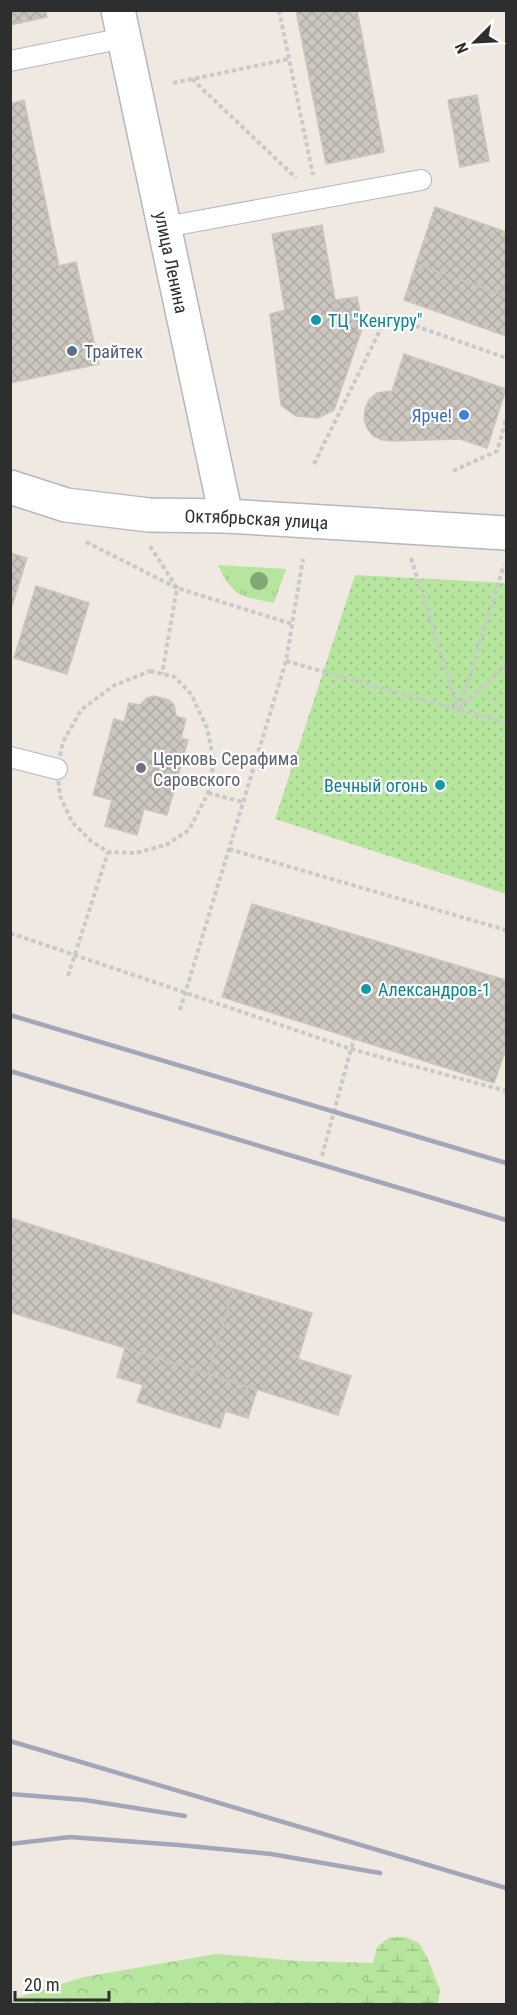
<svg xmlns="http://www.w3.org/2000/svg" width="517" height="2015" font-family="'Roboto Condensed',sans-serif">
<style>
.grass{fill:url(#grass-tufts)}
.forest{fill:url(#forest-crowns)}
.wetland{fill:url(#wetland-marsh)}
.park{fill:url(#park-dots)}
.building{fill:url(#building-cross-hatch);stroke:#cbc5ba;stroke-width:1.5}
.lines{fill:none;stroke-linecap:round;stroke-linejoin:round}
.lane-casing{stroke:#b4b7c1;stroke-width:22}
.secondary-casing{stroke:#b4b7c1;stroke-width:36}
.path{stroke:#c9c9c9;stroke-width:4;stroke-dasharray:4.5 3;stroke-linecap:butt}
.lane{stroke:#fff;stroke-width:20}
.secondary{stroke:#fff;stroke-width:33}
.rail{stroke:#a3a6b8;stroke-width:4.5}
.tree{fill:#84a574}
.culture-dot{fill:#0f9aa8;stroke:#fff;stroke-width:2}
.service-dot{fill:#5c6f8a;stroke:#fff;stroke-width:2}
.shop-dot{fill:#3f7fe0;stroke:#fff;stroke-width:2}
.worship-dot{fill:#6b7280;stroke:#fff;stroke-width:2}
.labels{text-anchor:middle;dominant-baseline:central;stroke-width:4.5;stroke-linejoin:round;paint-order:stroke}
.street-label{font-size:18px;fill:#2e2e2e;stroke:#fff}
.culture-label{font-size:18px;fill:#0d838f;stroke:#fff;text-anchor:start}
.service-label{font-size:18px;fill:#4e5e75;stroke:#fff;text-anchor:start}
.shop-label{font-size:18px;fill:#366cbe;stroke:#fff;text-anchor:end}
.worship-label{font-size:18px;fill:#5b616d;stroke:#fff;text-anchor:start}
</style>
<defs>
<pattern id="grass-tufts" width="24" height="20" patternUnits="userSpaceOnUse" patternTransform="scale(1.5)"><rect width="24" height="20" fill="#b6e59e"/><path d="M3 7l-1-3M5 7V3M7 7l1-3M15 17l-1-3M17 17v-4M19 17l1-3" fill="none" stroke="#9dc588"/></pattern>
<pattern id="forest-crowns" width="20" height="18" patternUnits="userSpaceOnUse" patternTransform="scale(1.5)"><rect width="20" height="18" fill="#b6e59e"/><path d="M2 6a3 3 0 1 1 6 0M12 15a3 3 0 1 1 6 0" fill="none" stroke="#9dc588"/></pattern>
<pattern id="wetland-marsh" width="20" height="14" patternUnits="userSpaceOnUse" patternTransform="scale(1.5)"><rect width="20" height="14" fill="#b6e59e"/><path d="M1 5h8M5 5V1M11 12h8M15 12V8" fill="none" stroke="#9dc588"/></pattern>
<pattern id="park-dots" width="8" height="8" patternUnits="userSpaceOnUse" patternTransform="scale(1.5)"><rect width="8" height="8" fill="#b6e59e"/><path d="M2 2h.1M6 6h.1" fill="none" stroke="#9dc588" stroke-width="1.8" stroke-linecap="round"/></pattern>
<pattern id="building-cross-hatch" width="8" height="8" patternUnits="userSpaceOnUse" patternTransform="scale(1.5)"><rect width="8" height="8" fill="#cbc7bf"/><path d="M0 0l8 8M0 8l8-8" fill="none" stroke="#afaba4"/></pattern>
</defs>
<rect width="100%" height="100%" fill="#efe9e1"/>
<path class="grass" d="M218,565L286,569L274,603C240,596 233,597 218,565Z"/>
<path class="forest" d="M216,1954L299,1961L374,1963L366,1981L347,2004H11L10,2000L84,1977Z"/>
<path class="wetland" d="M390,1937H406L419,1943L428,1959L440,1990L438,2004H347C362,1986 373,1971 377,1947Z"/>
<path class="park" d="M355,575L506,583V894L275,819Z"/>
<g class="building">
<path d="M10,10H45L47,17L10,25Z"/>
<path d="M296,10H357L384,152L326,164Z"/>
<path d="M477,95L489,161L460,167L448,100Z"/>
<path d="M24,100L59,266L76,262L99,364L10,383V104Z"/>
<path d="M435,207L506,232V296L416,264Z"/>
<path d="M322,225L335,300L357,297L363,326L334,410L318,418L296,416L281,405L270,314L285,310L272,234Z"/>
<path d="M416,264L506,296V336L404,300Z"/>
<path d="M404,354L506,389L487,448L460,439L392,441L382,440L373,436L367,428L364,419L365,409L369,400L377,393L392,391Z"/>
<path d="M10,553L27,558L10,612Z"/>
<path d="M36,586L89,603L67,674L14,658Z"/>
<path d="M154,696L169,700L174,705L176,716L186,719L181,738L188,740L167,815L144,809L137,835L105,826L112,800L93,795L114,719L124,722L129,703L140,705L147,698Z"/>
<path d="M252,904L506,980V1049L494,1083L222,997Z"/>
<path d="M10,1218L234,1289L208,1374L10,1312Z"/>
<path d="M234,1289L312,1313L298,1359L351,1376L338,1415L208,1374Z"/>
<path d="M125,1348L257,1390L248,1418L225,1411L220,1428L137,1402L143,1385L117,1377Z"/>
</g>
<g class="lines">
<defs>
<g id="lane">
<path d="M10,61L124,38"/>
<path d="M165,227L421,180"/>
<path d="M10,757L57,769"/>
</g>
<g id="secondary">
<path id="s1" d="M118,10L226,516"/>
<path id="s2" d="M10,487L66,505L149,515L226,516L506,533"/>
</g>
</defs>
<use href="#lane" class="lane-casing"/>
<use href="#secondary" class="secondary-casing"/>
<g class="path">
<path d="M279,10L313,175"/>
<path d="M192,79L296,178"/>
<path d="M173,83L289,59"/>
<path d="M314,464L387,316L506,358"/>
<path d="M453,471L497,451L506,420"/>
<path d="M86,542L177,588L162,674"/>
<path d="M150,546L177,588L292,624"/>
<path d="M411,558L458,709"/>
<path d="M286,661L506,723"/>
<path d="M150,671L175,677L191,694L207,728L214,762L208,793L189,830L166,845L136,853L108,852L91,841L72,822L60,796L57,769L63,742L81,710L113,686Z"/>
<path d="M459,709L504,565"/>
<path d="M459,709L506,665"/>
<path d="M208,793L243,802"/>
<path d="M229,849L506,930"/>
<path d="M10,933L351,1049L506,1091"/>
<path d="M68,976L108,852"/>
<path d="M180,1010L286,661L303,559"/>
<path d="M322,1156L354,1038"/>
</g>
<use href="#lane" class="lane"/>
<use href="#secondary" class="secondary"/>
<g class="rail">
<path d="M10,1015L506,1163"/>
<path d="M10,1071L506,1220"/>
<path d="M10,1741L506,1888"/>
<path d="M10,1794L85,1800L185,1816"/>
<path d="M10,1844L70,1837L179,1845L271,1854L380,1873"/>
</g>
</g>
<circle class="tree" cx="259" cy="581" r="9"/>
<g class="culture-dot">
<circle cx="316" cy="320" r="6"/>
<circle cx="440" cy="785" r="6"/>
<circle cx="366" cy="989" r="6"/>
</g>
<circle class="service-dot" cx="72" cy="351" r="6"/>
<circle class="shop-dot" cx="464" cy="415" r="6"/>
<circle class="worship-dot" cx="141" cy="768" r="6"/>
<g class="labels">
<g class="street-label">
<text stroke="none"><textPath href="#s1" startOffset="258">улица Ленина</textPath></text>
<text stroke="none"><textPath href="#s2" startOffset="250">Октябрьская улица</textPath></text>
</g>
<g class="culture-label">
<text x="328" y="320">ТЦ "Кенгуру"</text>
<text x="428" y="785" text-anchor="end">Вечный огонь</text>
<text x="378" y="989">Александров-1</text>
</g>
<g class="service-label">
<text x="84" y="351">Трайтек</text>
</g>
<g class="shop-label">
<text x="452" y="415">Ярче!</text>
</g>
<g class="worship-label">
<text x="153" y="758">Церковь Серафима<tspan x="153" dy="21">Саровского</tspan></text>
</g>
</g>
<rect width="517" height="2015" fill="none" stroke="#2e2e2e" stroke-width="24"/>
<g transform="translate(475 42) rotate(246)" stroke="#ffffff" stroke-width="4.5" paint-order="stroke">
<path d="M0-4.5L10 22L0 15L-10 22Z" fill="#2e2e2e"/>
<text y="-9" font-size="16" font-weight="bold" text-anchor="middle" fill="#2e2e2e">N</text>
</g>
<path d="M15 1991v9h94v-9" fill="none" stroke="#2e2e2e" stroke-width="3"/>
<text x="24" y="1991" font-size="18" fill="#2e2e2e" stroke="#ffffff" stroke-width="4.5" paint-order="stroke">20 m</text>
</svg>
